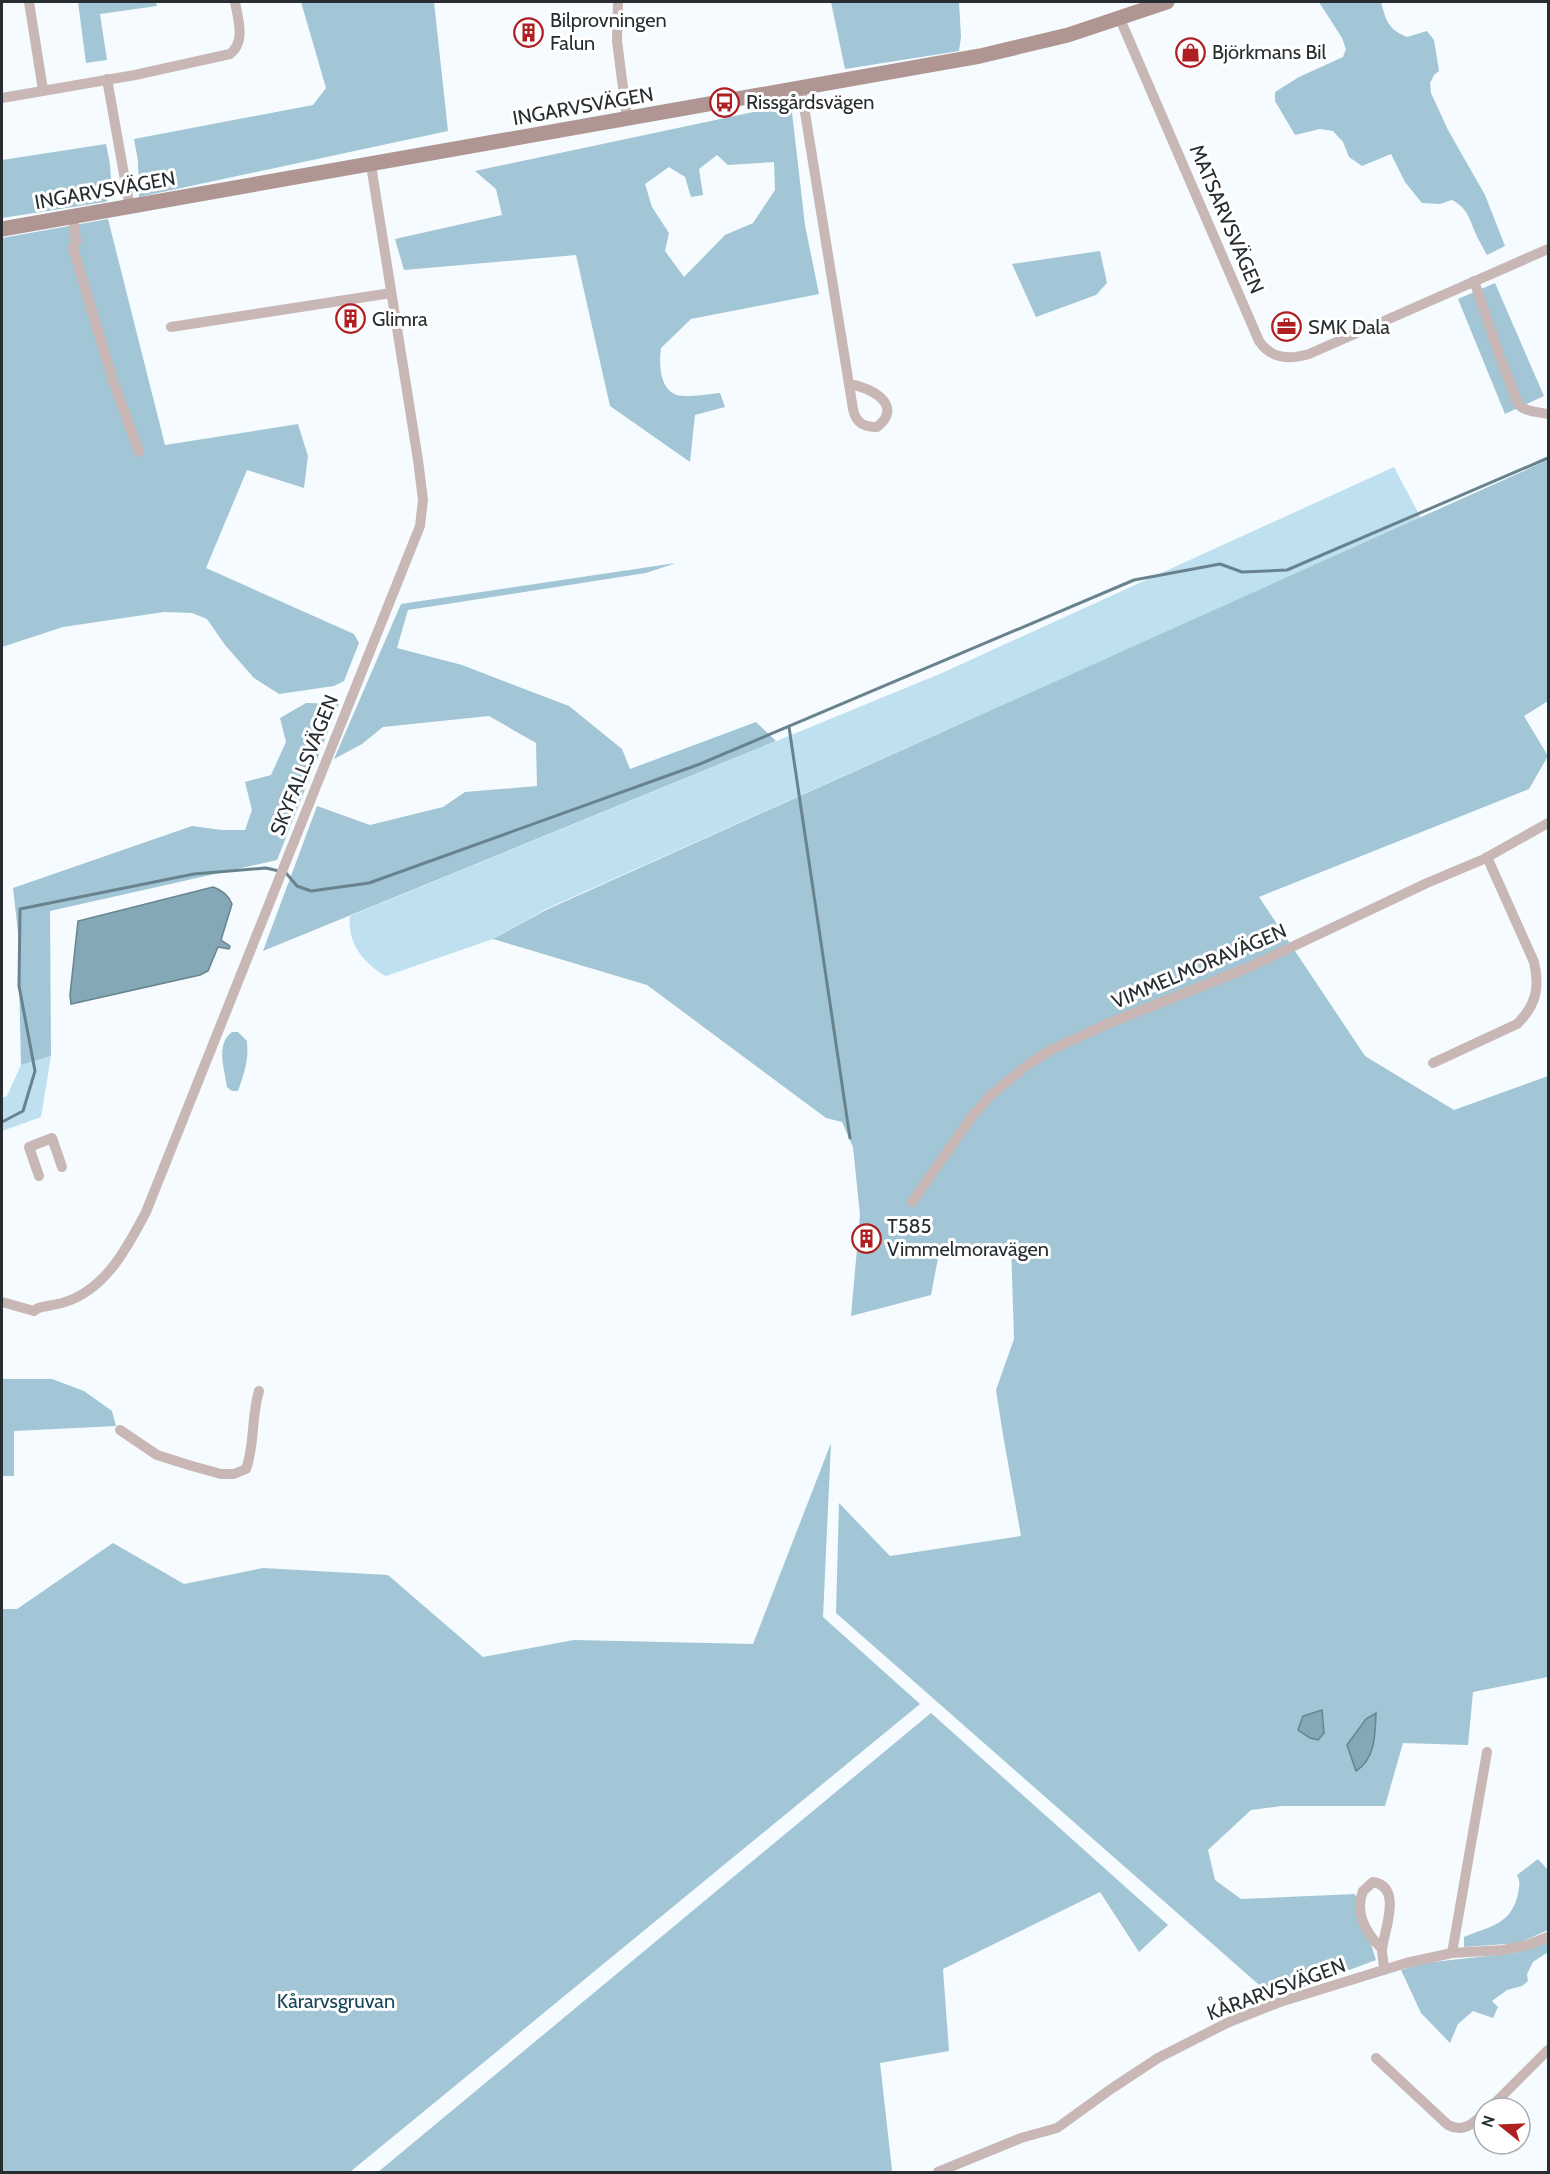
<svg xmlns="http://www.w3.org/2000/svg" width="1550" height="2174" font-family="Cabin,sans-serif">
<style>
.green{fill:#bfe0ee}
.forest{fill:#a2c6d5;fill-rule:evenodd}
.water{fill:#85a8b7;stroke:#69838e;stroke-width:1.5}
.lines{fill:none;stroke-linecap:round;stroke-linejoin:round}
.stream{stroke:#69838e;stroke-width:3}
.street{stroke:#c8b7b5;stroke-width:10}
.secondary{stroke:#af9693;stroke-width:15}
.labels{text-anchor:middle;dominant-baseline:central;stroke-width:6;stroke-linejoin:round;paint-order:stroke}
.poi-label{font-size:20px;fill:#272d30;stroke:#fff;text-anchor:start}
.street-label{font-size:20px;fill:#272d30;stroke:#fff}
.park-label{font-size:20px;fill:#174759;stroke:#fff}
</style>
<rect width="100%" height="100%" fill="#f5fbfe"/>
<g class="green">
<path d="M1394,467L1421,518L546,909L493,939L386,976C364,964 347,943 350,916L942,673Z"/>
<path d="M51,1056L41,1117L2,1131V1098L7,1096L21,1065Z"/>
</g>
<g class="forest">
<path d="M78,2H156L157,6L100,14L107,60L86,63Z"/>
<path d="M301,2H434L448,131L139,197L138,161L134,139L313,105L326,88Z"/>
<path d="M831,2H959L961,37L959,51L845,69Z"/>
<path d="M1319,2H1381C1386,21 1388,29 1407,37L1427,31L1434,40L1439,71L1434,75L1430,83L1431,93L1448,130L1485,195L1505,246L1487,255C1483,247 1478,240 1475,232C1469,217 1467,208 1452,200L1440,204L1422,203L1405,182L1391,154L1362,166L1349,157L1343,142L1333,131L1320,129L1295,135L1275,101V92L1299,77L1343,57L1346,49L1342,38Z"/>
<path d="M791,104L805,225L819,294L691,319L661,348C659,363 659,389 677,395C686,398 710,394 720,393L725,407L695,415L690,462L610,406L576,255L404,270L395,239L502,215L496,189L475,171ZM717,155L728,165L774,162L775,190L753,223L725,235L684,277L665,251L669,233L652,207L645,184L669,167L685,177L691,197L703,195L699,169Z"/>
<path d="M106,144L110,164L112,198L105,202L2,218V160Z"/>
<path d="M108,219L165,445L298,424L308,456L304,488L247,470L206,568L354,634L359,643L344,681L334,686L279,694L254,678L225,645L207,619L192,613L164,612L63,627L2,647V238Z"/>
<path d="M1100,251L1107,283L1096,295L1036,317L1012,264Z"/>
<path d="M1495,283L1544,396L1505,414L1458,299Z"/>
<path d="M1548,460V701L1524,716L1548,756L1529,789L1259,897L1365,1056L1454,1110L1548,1076V1677L1473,1692L1468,1745L1403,1743L1385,1806H1282L1251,1810L1208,1850L1215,1880L1241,1899L1355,1894L1376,1960L1274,1998L836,1613L839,1503L890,1556L1021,1536L1003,1435L996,1390L1014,1339L1011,1245L940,1248L931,1295L851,1316L860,1215L853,1147L842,1122L826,1118L647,985L493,939L546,910Z"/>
<path d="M676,563L646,573L408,610L397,648L462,665L569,706L622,749L630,769L756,722L776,741L263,951L317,806L370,825L443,807L465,792L537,786L536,743L489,716L383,727L362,744L334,759L401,604Z"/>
<path d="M306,703L339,704L277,860L50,911L51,1056L21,1065L18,932L13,888L192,826L222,830H245L252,810L245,782L271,775L286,742L280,718Z"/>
<path d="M232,1032H238L247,1041C249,1060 244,1074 238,1091H232L227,1087C225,1069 215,1045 232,1032Z"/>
<path d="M2,1379H52L84,1391L112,1411L116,1426L14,1431V1476H2Z"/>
<path d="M831,1443L823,1617L920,1704L350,2172H2V1609H17L113,1543L184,1584L263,1568L388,1575L483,1657L574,1640L753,1644Z"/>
<path d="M931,1713L1168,1925L1139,1952L1100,1892L943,1969L949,2051L880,2063L892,2170L890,2172H378Z"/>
<path d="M1538,1859L1548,1870V1930L1519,1943L1464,1947V1937C1490,1926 1511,1925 1518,1894C1519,1886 1521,1883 1517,1875Z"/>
<path d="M1548,1942V1952L1533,1962L1527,1974L1528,1981L1522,1986L1507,1990L1492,2001L1498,2007L1493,2018L1473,2011L1458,2024L1450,2043L1421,2013L1401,1970L1424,1963L1514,1953Z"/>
</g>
<g class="water">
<path d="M213,887C223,891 228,895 232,904L221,940L230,946L229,949L218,947L208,971L200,975L71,1004L70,995L78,921Z"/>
<path d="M1322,1710L1324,1733L1318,1740L1310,1738L1298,1730L1303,1716Z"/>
<path d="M1376,1713C1375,1734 1376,1758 1356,1771L1347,1745L1366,1719Z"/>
</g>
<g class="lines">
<g class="stream">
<path d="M789,727L850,1138"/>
<path d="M286,873L297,886L311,891L369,883L700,764L1134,580L1220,564L1242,572L1287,570L1548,458"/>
<path d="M2,1122L23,1111L35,1071L19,986L20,909L194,874L266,868L279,871"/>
</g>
<g class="street">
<path d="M29,2L43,90"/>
<path d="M618,2L617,41L627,119"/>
<path d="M1120,19L1259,341C1271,359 1289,360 1309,354L1548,249"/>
<path d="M107,79L130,208"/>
<path d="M801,88L853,409C856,423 863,427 877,427C905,405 870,387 849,384"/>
<path d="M2,98L135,75L230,54C246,42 238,19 235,2"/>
<path d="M73,217L76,241L73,248L113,381L139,452"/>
<path d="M1474,281L1500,357L1518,404C1525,412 1538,412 1548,414"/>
<path d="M171,327L391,293"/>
<path d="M1433,1063L1517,1024C1536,1006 1540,987 1534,962L1487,857"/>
<path d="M39,1176L29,1147L52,1138L62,1167"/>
<path d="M912,1202L973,1115L991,1095L1026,1066L1051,1050L1107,1024L1245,969L1427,883L1484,859L1548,823"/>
<path d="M2,1302L34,1311L38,1308C46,1306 54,1305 62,1303C105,1291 127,1248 146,1212L420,526L423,500L418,460L371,165"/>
<path d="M120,1430L157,1455L192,1466L221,1474H234L246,1469C255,1445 251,1417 259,1391"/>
<path d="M1382,1949C1367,1934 1354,1913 1363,1891L1373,1882C1404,1887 1383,1933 1382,1950C1382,1956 1384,1963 1384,1970"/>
<path d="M1452,1953L1487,1752"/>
<path d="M1376,2058L1448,2125C1463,2133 1473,2124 1484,2113"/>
<path d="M1490,2108L1548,2050"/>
<path d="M938,2172L1021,2138L1057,2128L1111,2089L1158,2058L1229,2022L1280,2002L1406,1963L1452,1953L1503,1950L1527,1945L1548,1937"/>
</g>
<path class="secondary" d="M2,229L980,56L1068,35L1167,2"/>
</g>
<defs>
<symbol id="building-ring" viewBox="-11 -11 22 22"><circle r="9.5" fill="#fff" stroke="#af1e20" stroke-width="1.5"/><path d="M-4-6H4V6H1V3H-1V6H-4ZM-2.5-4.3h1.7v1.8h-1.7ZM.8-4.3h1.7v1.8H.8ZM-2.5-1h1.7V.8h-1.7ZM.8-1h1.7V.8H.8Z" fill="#af1e20"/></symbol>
<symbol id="shop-ring" viewBox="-11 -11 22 22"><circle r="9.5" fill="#fff" stroke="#af1e20" stroke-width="1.5"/><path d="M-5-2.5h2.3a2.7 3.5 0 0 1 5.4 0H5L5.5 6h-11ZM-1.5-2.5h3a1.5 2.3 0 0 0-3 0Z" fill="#af1e20"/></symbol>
<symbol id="bus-ring" viewBox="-11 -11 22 22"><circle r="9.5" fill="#fff" stroke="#af1e20" stroke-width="1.5"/><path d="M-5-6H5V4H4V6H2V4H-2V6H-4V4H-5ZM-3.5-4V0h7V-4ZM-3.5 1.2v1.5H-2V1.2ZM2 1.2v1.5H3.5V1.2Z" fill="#af1e20"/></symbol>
<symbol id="office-ring" viewBox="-11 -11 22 22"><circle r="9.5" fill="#fff" stroke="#af1e20" stroke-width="1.5"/><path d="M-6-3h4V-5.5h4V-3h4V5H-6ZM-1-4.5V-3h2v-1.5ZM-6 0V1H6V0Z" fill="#af1e20"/></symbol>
</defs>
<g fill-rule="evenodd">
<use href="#building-ring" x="512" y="16" width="33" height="33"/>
<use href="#shop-ring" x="1174" y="36" width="33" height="33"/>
<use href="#bus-ring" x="708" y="86" width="33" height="33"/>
<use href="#building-ring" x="334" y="302" width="33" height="33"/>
<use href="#office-ring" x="1270" y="310" width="33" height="33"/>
<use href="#building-ring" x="850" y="1222" width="33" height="33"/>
</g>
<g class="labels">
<g class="poi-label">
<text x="550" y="20">Bilprovningen<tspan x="550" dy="23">Falun</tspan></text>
<text x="1212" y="52">Björkmans Bil</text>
<text x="746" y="102">Rissgårdsvägen</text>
<text x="372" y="319">Glimra</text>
<text x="1308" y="327">SMK Dala</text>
<text x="887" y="1226">T585<tspan x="887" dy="23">Vimmelmoravägen</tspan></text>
</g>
<g class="street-label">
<text transform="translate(583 106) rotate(-10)">INGARVSVÄGEN</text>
<text transform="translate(105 190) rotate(-10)">INGARVSVÄGEN</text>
<text transform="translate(1227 219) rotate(67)">MATSARVSVÄGEN</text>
<text transform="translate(304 765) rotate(-68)">SKYFALLSVÄGEN</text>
<text transform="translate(1199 966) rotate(-23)">VIMMELMORAVÄGEN</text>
<text transform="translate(1276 1989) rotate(-20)">KÅRARVSVÄGEN</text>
</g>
<g class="park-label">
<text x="336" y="2001">Kårarvsgruvan</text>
</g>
</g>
<rect width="1550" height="2174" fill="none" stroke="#272d30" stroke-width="6"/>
<g transform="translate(1502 2126) rotate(288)"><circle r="28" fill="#ffffff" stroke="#a9abac" stroke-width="1.5"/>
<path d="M0-4.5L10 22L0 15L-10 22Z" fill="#af1e20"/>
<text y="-9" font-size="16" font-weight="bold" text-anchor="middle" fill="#272d30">N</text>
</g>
</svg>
